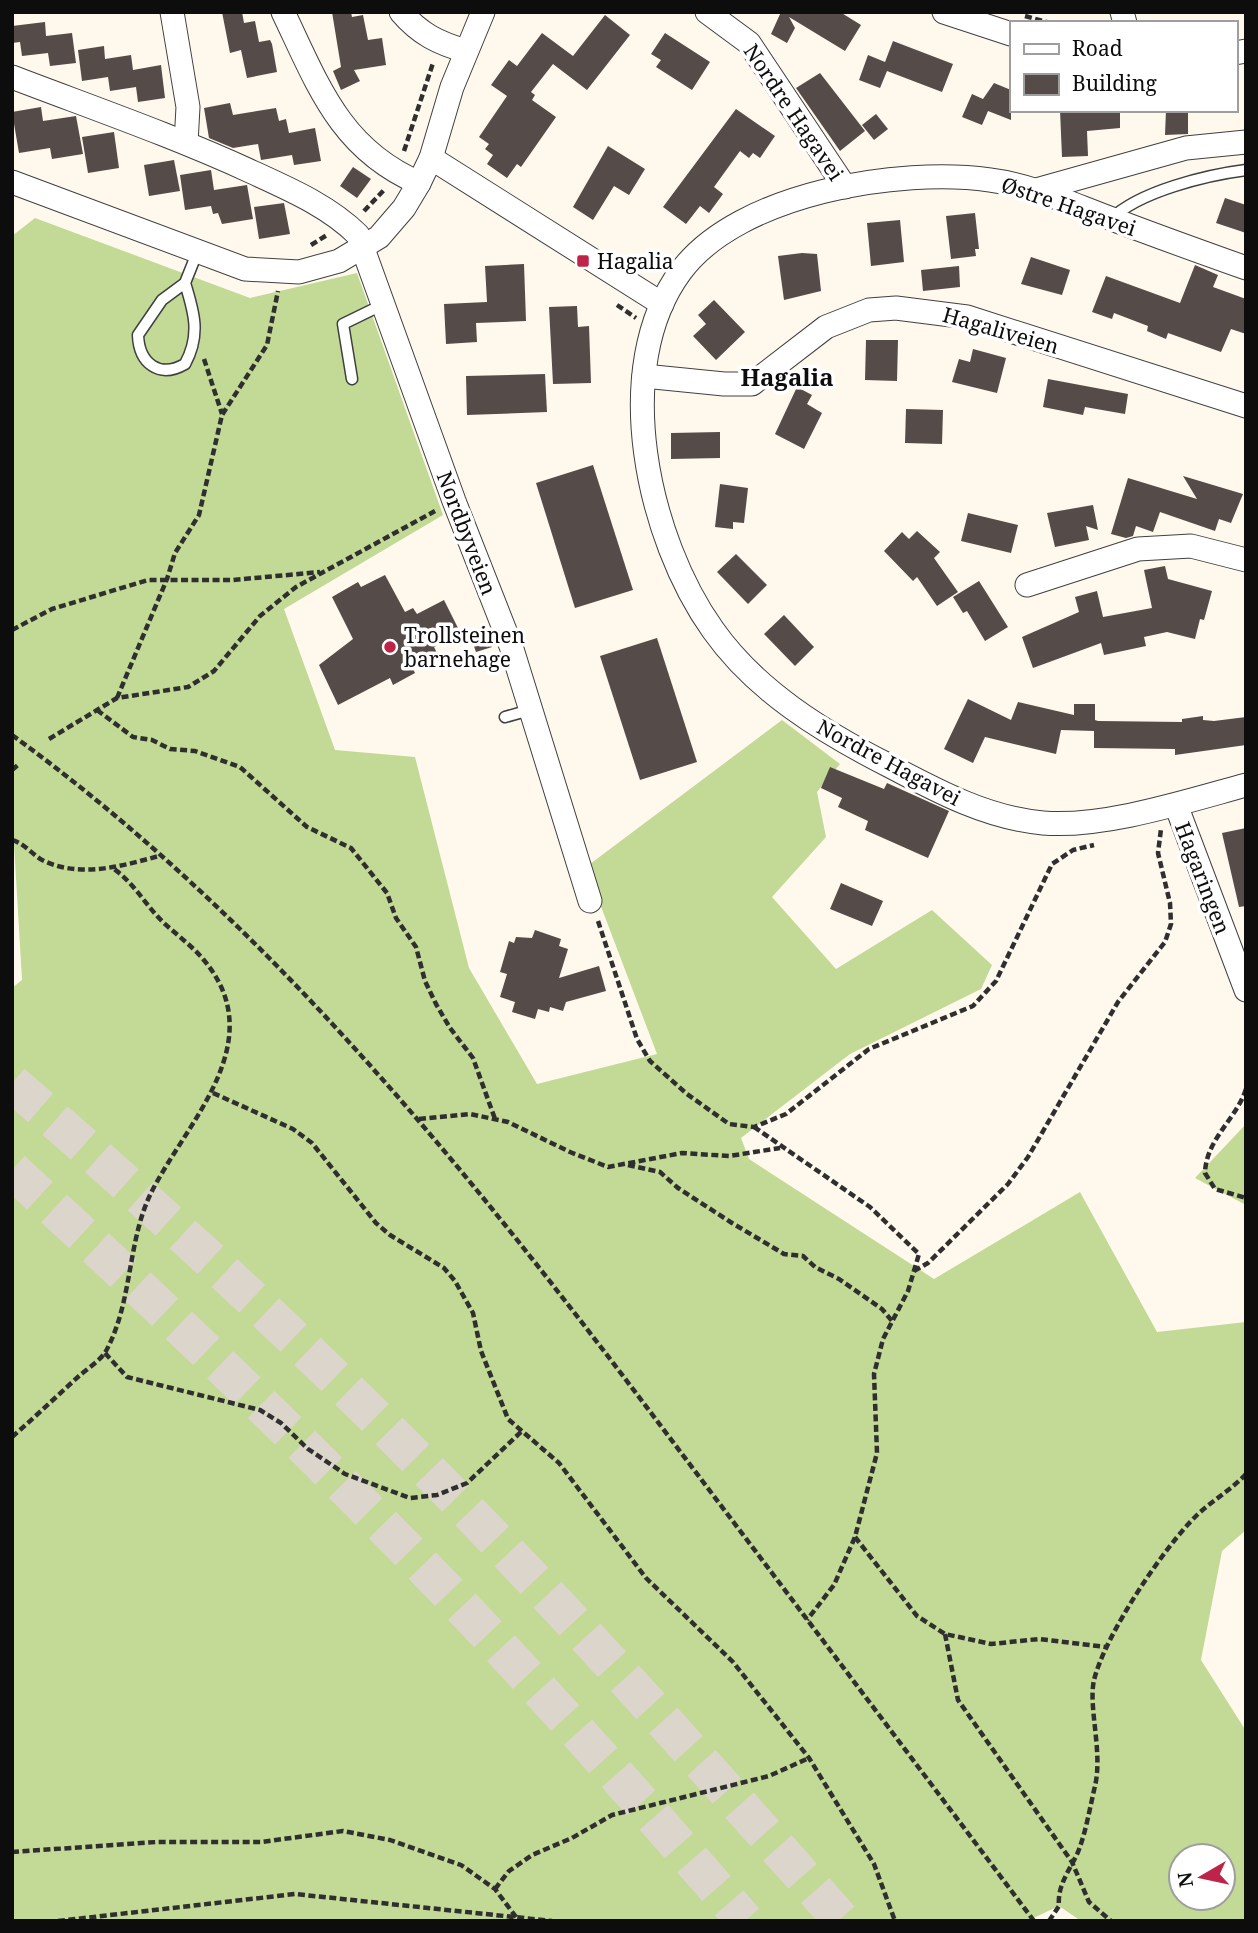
<svg xmlns="http://www.w3.org/2000/svg" width="1258" height="1933" font-family="'Noto Serif',serif">
<style>
.forest{fill:#c2da95;fill-rule:evenodd}
.building{fill:#554b49}
.lines{fill:none;stroke-linecap:round;stroke-linejoin:round}
.highway-tunnel{stroke:#dbd5cb;stroke-width:38;stroke-dasharray:38 19;stroke-linecap:butt}
.lane-casing{stroke:#404040;stroke-width:13}
.street-casing{stroke:#404040;stroke-width:25}
.path{stroke:#2f2f2f;stroke-width:4.5;stroke-dasharray:7 3.5;stroke-linecap:butt}
.lane{stroke:#fff;stroke-width:10}
.street{stroke:#fff;stroke-width:23}
.poi-dot{fill:#be2348;stroke:#fff;stroke-width:2.5}
.labels{text-anchor:middle;dominant-baseline:central;stroke-width:7;stroke-linejoin:round;paint-order:stroke}
.street-label{font-size:21px;fill:#0d0d0d;stroke:#fff}
.poi-label{font-size:21px;fill:#0d0d0d;stroke:#fff;text-anchor:start}
.quarter-label{font-size:24px;font-weight:bold;fill:#0d0d0d;stroke:#fff}
</style>
<rect width="100%" height="100%" fill="#fff8ec"/>
<g class="forest">
<path d="M35,218L250,298L357,273L443,515L284,609L335,750L415,757L469,968L537,1084L657,1054L586,867L782,720L840,764L817,792L826,837L772,897L836,969L932,910L992,965L981,989L850,1054L741,1138L749,1159L934,1279L1080,1192L1157,1332L1246,1322V1530L1222,1551L1201,1660L1246,1731V1921H1081L1059,1906L1027,1921H12V988L22,980L12,810V236ZM1181,1856H1223V1898H1181Z"/>
<path d="M1246,1124V1205L1195,1178Z"/>
</g>
<g class="building">
<path d="M222,12H242L244,23L255,21L259,42L270,40L272,44L277,72L247,78L241,50L230,53Z"/>
<path d="M332,12H351L352,17L363,15L368,40L382,38L386,65L354,70L360,81L341,90L333,71L341,67Z"/>
<path d="M781,12H840L861,25L845,51L789,17L795,28L787,43L771,34Z"/>
<path d="M605,15L630,35L587,90L553,64L531,92L535,95L532,100L556,117L521,167L517,164L507,178L487,164L493,155L485,149L489,144L479,137L507,96L491,85L509,60L517,66L542,33L573,56Z"/>
<path d="M45,22L46,36L72,33L76,63L50,66L48,53L22,56L20,42L12,43V26Z"/>
<path d="M665,33L710,62L692,90L656,67L661,60L651,54Z"/>
<path d="M893,41L953,64L942,92L887,71L880,88L859,80L868,55L885,62Z"/>
<path d="M104,46L105,59L131,55L133,70L161,65L165,98L138,102L136,87L110,91L108,77L82,81L78,50Z"/>
<path d="M820,73L865,131L840,151L796,88Z"/>
<path d="M994,83L1011,90V120L988,111L982,125L962,117L972,94L983,99Z"/>
<path d="M230,103L233,115L276,108L279,121L286,119L289,133L315,128L321,161L294,165L292,155L261,160L258,144L233,148L209,138L204,108Z"/>
<path d="M41,107L43,121L76,116L83,154L52,159L50,148L19,153L12,112Z"/>
<path d="M736,109L775,136L760,158L753,153L749,158L740,151L714,187L723,194L709,213L700,206L686,224L663,207Z"/>
<path d="M1060,110H1120V128L1087,131L1088,156L1062,157Z"/>
<path d="M1166,110H1188V134L1165,135Z"/>
<path d="M876,114L888,129L874,140L862,125Z"/>
<path d="M114,132L119,168L88,173L82,137Z"/>
<path d="M608,146L645,169L629,195L614,186L593,220L573,207Z"/>
<path d="M174,160L180,191L149,196L144,165Z"/>
<path d="M353,167L371,179L357,198L340,186Z"/>
<path d="M211,170L214,190L247,185L253,219L222,224L218,213L213,214L211,206L185,210L180,175Z"/>
<path d="M1225,198L1246,205V233L1216,223Z"/>
<path d="M284,203L290,234L259,239L254,207Z"/>
<path d="M975,213L979,249H975L976,256L951,259L946,216Z"/>
<path d="M900,220L904,262L871,266L867,223Z"/>
<path d="M802,253L817,254L821,291L784,300L778,256Z"/>
<path d="M1031,257L1070,270L1062,295L1021,284Z"/>
<path d="M524,264L526,321L476,323L477,342L446,344L444,304L487,302L485,266Z"/>
<path d="M1195,265L1218,275L1213,287L1246,299V334L1231,329L1221,352L1168,333L1166,339L1147,331L1148,326L1114,313L1112,319L1092,312L1106,276L1180,303Z"/>
<path d="M959,266L960,287L923,291L921,270Z"/>
<path d="M714,300L745,332L716,360L693,336L706,324L698,315Z"/>
<path d="M577,306L578,327L589,326L591,383L553,384L549,307Z"/>
<path d="M866,340H898L897,381L865,380Z"/>
<path d="M973,349L1006,358L997,393L952,382L959,359L970,362Z"/>
<path d="M545,374L547,412L467,415L466,376Z"/>
<path d="M1048,379L1128,394L1125,414L1085,407L1083,415L1043,407Z"/>
<path d="M797,387L812,395L807,404L822,413L804,449L775,434Z"/>
<path d="M906,409L943,410L942,444L905,443Z"/>
<path d="M720,432V458L671,459V433Z"/>
<path d="M593,465L633,590L575,608L536,483Z"/>
<path d="M1183,476L1243,494L1231,523L1219,519L1215,531L1160,512L1153,532L1136,526L1133,536L1126,538L1111,534L1128,478L1197,499Z"/>
<path d="M720,484L748,488L744,523L733,522V529L715,527Z"/>
<path d="M1093,505L1098,530L1086,526L1089,540L1055,547L1047,513Z"/>
<path d="M968,513L1018,525L1011,553L961,541Z"/>
<path d="M917,531L940,552L934,558L958,592L937,606L917,577L913,581L884,551L902,532L909,539Z"/>
<path d="M736,554L767,585L748,604L717,572Z"/>
<path d="M1165,566L1168,579L1212,591L1204,620L1200,619L1195,639L1167,632L1144,637L1146,646L1104,655L1101,643L1033,668L1022,637L1079,612L1075,597L1097,591L1103,617L1152,608L1144,570Z"/>
<path d="M385,575L405,612L413,608L417,614L444,600L461,634L434,647L437,653L412,667L415,673L393,685L390,678L338,705L319,665L353,639L332,597L358,582L361,587Z"/>
<path d="M979,581L1008,627L985,641L967,611L963,613L953,597Z"/>
<path d="M784,615L814,647L795,666L764,634Z"/>
<path d="M485,626L492,647L476,652L469,632Z"/>
<path d="M657,638L697,762L640,780L600,656Z"/>
<path d="M968,699L1011,720L1018,702L1074,715V704H1095V720L1098,721L1182,722V719L1203,716V720L1214,721L1246,717V745L1175,755V749L1094,748V731L1061,730L1056,754L985,737L973,763L944,749Z"/>
<path d="M830,767L884,789L887,783L949,811L928,858L865,830L868,821L838,807L842,798L821,788Z"/>
<path d="M1246,828V906L1239,907L1222,833Z"/>
<path d="M841,883L883,901L872,926L830,909Z"/>
<path d="M535,930L561,939L559,946L568,949L559,978L599,966L606,991L566,1002L563,1011L550,1007L549,1012L538,1009L535,1019L512,1012L515,1002L500,997L507,974L500,972L509,941L514,943L516,937L532,938Z"/>
</g>
<g class="lines">
<g class="highway-tunnel">
<path d="M12,1083C169,1219 322,1360 466,1509C595,1643 719,1781 842,1921"/>
<path d="M12,1170C160,1305 304,1443 443,1587C547,1695 646,1808 745,1921"/>
</g>
<defs>
<g id="lane">
<path d="M1111,219C1140,191 1207,175 1246,170"/>
<path d="M185,283C194,312 201,335 185,364C159,379 139,363 138,335L162,300L185,283L197,253"/>
<path d="M352,379L343,324L382,305"/>
<path d="M505,717L530,710"/>
</g>
<g id="street">
<path d="M172,12L188,107L186,143"/>
<path d="M283,12C318,85 340,149 419,183"/>
<path d="M401,12C420,34 438,43 466,51"/>
<path d="M707,12L749,43L845,187"/>
<path d="M944,12L1011,34"/>
<path d="M1122,12L1125,23"/>
<path d="M1235,53L1246,51"/>
<path d="M12,77C93,108 174,136 252,172C289,189 329,206 358,235L454,501L511,646L590,901"/>
<path d="M431,158L662,304"/>
<path d="M12,182L245,269L299,272L339,261L379,237L404,208L419,183L431,158L452,87L483,12"/>
<path d="M1036,190L1186,148L1246,142"/>
<path d="M1246,268C1198,251 1151,234 1104,216C1067,202 1030,185 990,180C900,167 739,193 681,271C609,368 648,539 713,630C756,691 823,732 888,765C937,791 987,818 1043,823C1104,828 1187,801 1246,785"/>
<path d="M644,376L724,384H752L826,327L869,310L896,308L967,317L1246,406"/>
<path d="M1027,585L1138,549L1191,546L1246,560"/>
<path d="M1176,805L1246,990"/>
</g>
</defs>
<use href="#lane" class="lane-casing"/>
<use href="#street" class="street-casing"/>
<g class="path">
<path d="M1025,16L1050,23"/>
<path d="M404,151L433,63"/>
<path d="M364,211L384,190"/>
<path d="M311,245L327,235"/>
<path d="M617,305L636,318"/>
<path d="M204,359L222,414"/>
<path d="M12,630L52,609L148,580H233L320,572"/>
<path d="M117,698L167,579L175,553L199,515L222,415L267,345L278,291"/>
<path d="M97,710L133,737L152,740L170,749L195,751L240,767L307,827L351,848L387,893L396,918L416,947L425,981L436,1004L450,1028L473,1058L495,1119"/>
<path d="M12,735C280,930 485,1192 682,1454C800,1610 917,1765 1034,1921"/>
<path d="M49,739L117,698L188,687L214,671L260,616L296,587L435,511"/>
<path d="M12,770L18,765"/>
<path d="M12,840C26,844 32,855 44,861C81,878 122,866 159,856"/>
<path d="M598,921L637,1039L650,1061L687,1094L729,1124L754,1127L786,1114L869,1049L973,1006L996,981L1052,864L1073,850L1094,845"/>
<path d="M1246,1089C1236,1120 1206,1139 1205,1173L1215,1189L1246,1198"/>
<path d="M213,1093L293,1129L312,1143L376,1223L390,1235L444,1268L455,1281L473,1313L481,1351L508,1419L559,1463L646,1578L733,1662L809,1758L874,1864L895,1921"/>
<path d="M419,1119L470,1114L508,1122L570,1152L608,1167L682,1153L729,1156L780,1148"/>
<path d="M754,1127L870,1207L919,1254L908,1291L883,1339L874,1374L877,1453L855,1537L834,1585L807,1620"/>
<path d="M628,1165L660,1172L678,1188L732,1223L784,1254L803,1256L815,1267L839,1279L882,1309L892,1321"/>
<path d="M914,1271L928,1263L1008,1184L1028,1157L1118,1002L1165,942L1171,924L1170,903L1158,853L1161,829"/>
<path d="M105,1353L127,1377L260,1410L281,1423L308,1449L345,1474L410,1498L437,1495L467,1483L522,1431"/>
<path d="M12,1437C35,1417 57,1396 79,1376C87,1369 101,1360 106,1351C133,1301 127,1242 151,1193C187,1121 273,1041 203,959C192,946 177,935 164,923C146,906 135,884 114,869"/>
<path d="M855,1537L917,1616L945,1634L991,1644L1039,1639L1106,1647"/>
<path d="M945,1634L958,1700L1072,1862L1089,1902L1111,1921"/>
<path d="M12,1852L157,1842H261L343,1831L390,1840L461,1865L495,1889L519,1921"/>
<path d="M495,1889L509,1871L532,1855L572,1838L612,1815L769,1776L809,1758"/>
<path d="M58,1921L295,1894L552,1921"/>
<path d="M1049,1921L1059,1906C1057,1885 1070,1870 1078,1852C1086,1832 1090,1807 1095,1786C1103,1752 1088,1707 1094,1680C1105,1635 1164,1547 1197,1515C1213,1500 1231,1490 1246,1474"/>
</g>
<use href="#lane" class="lane"/>
<use href="#street" class="street"/>
</g>
<g class="poi-dot">
<rect x="576" y="254" width="14" height="14" rx="3.5"/>
<circle cx="390" cy="647" r="7"/>
</g>
<g class="labels">
<g class="street-label">
<text transform="translate(794 112) rotate(56)">Nordre Hagavei</text>
<text transform="translate(1069 206) rotate(19)">Østre Hagavei</text>
<text transform="translate(1001 330) rotate(16)">Hagaliveien</text>
<text transform="translate(467 533) rotate(69)">Nordbyveien</text>
<text transform="translate(889 762) rotate(28)">Nordre Hagavei</text>
<text transform="translate(1203 878) rotate(69)">Hagaringen</text>
</g>
<g class="poi-label">
<text x="597" y="261">Hagalia</text>
<text x="404" y="635">Trollsteinen<tspan x="404" dy="24">barnehage</tspan></text>
</g>
<g class="quarter-label">
<text x="787" y="376">Hagalia</text>
</g>
</g>
<rect width="1258" height="1933" fill="none" stroke="#0d0d0d" stroke-width="28"/>
<rect x="1010" y="21" width="228" height="91" fill="#ffffff" stroke="#9e9e9e" stroke-width="2"/>
<rect x="1024" y="44" width="35" height="10" fill="#ffffff" stroke="#9e9e9e" stroke-width="2"/>
<text x="1072" y="56" font-size="21" fill="#0d0d0d">Road</text>
<rect x="1024" y="74" width="35" height="21" fill="#554b49" stroke="#9e9e9e" stroke-width="2"/>
<text x="1072" y="91" font-size="21" fill="#0d0d0d">Building</text>
<g transform="translate(1202 1877) rotate(261)"><circle r="33" fill="#ffffff" stroke="#9e9e9e" stroke-width="2"/>
<path d="M0-5L12 26L0 18L-12 26Z" fill="#be2348"/>
<text y="-10" font-size="19" font-weight="bold" text-anchor="middle" fill="#0d0d0d">N</text>
</g>
</svg>
